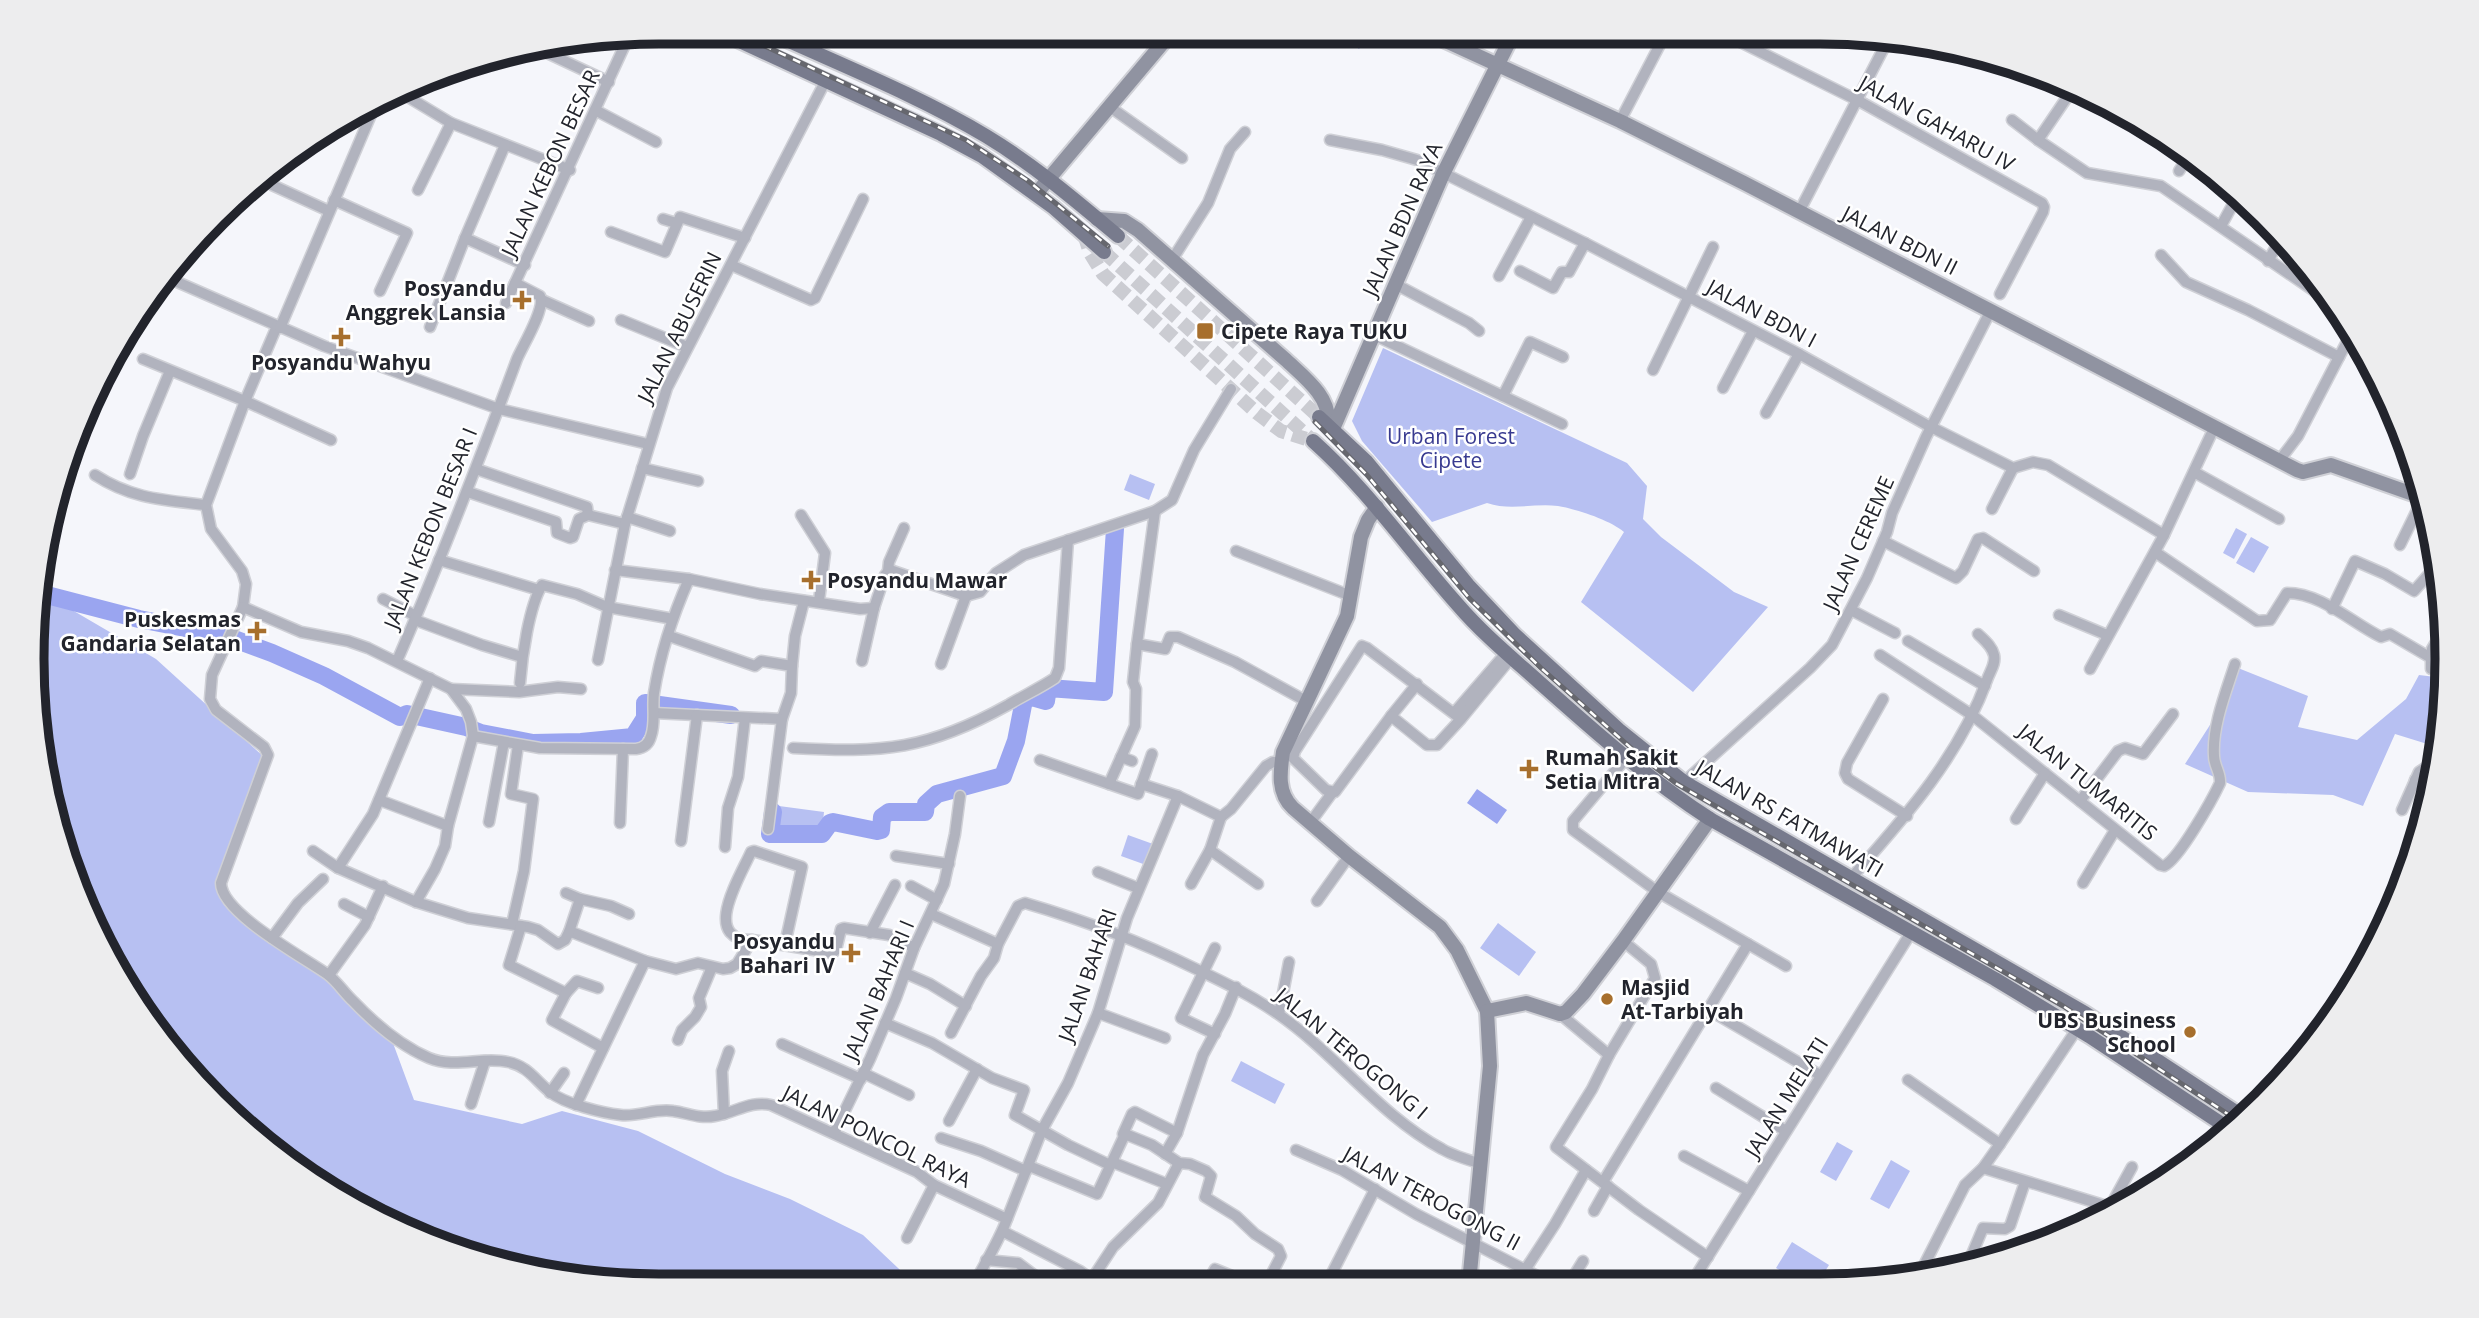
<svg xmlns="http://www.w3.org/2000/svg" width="2479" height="1318" font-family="'Open Sans',sans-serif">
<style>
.green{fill:#b7c0f2}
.water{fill:#9aa5f0}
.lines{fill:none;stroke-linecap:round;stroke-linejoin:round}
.river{stroke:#9aa5f0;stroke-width:18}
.secondary-tunnel{stroke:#cbccd2;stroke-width:14;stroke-dasharray:14 7;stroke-linecap:butt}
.primary-tunnel{stroke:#cbccd2;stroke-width:14;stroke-dasharray:14 7;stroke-linecap:butt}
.street-casing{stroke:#cfd0d6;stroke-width:13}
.secondary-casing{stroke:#cfd0d6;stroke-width:18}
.primary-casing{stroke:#cfd0d6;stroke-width:18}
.street{stroke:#b1b3be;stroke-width:10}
.secondary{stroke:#9093a1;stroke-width:14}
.primary{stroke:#787b8d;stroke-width:14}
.rail-casing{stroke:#66676e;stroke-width:5}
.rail{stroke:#fff;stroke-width:2.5;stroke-dasharray:8;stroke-linecap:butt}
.poi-dot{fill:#a76f2d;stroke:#fff;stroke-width:2.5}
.labels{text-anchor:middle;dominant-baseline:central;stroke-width:5;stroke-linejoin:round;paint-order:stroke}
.street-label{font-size:21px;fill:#22242c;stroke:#fff}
.poi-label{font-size:21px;font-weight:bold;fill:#22242c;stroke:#fff;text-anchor:end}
.park-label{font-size:21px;fill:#383a90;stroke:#fff}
.rim{fill:none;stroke:#22242c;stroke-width:9}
</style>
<rect width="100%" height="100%" fill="#f5f6fb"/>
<g class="green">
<path d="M1338,32H1372L1359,49Z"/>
<path d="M1383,348L1627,463L1647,486L1643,519L1661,537L1734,592L1768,607L1693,692L1581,602L1624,532C1610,520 1576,509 1558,506C1534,503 1510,511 1487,503L1432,522L1362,441L1352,421Z"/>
<path d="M1130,474L1155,484L1149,500L1124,490Z"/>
<path d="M2236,528L2247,534L2234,559L2223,553Z"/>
<path d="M2251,537L2269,547L2254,573L2236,563Z"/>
<path d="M43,593L156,659L264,757L216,880L224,905L268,940L320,972L390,1035L414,1100L522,1124L562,1111L638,1131L725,1174L790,1199L863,1235L915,1284L618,1285L496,1265L346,1203L187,1073L79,900L33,700Z"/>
<path d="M2233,666L2308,696L2298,727L2357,740L2406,699L2419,675L2444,678L2442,739L2437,747L2395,734L2363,806L2333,795L2248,792L2185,764L2224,703L2219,697Z"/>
<path d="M779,806L824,812L822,831L776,825Z"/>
<path d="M1128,835L1153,844L1146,865L1121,856Z"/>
<path d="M1498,923L1536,952L1519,976L1480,948Z"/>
<path d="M1241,1061L1285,1084L1275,1104L1231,1081Z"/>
<path d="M1837,1142L1853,1151L1836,1181L1820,1172Z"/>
<path d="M1891,1160L1910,1171L1889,1209L1870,1199Z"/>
<path d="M1792,1242L1829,1265L1819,1281H1798L1776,1268Z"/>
</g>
<path class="water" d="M1477,789L1507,810L1497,824L1467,803Z"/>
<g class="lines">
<g class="river">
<path d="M43,594L139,619L226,636L272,653L324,676L400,717L407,714L466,727L481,733L533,743L581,742L633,737L645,718V703L731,715"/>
<path d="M773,812L770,834H822L830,823L833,822L877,831L881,830L882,817L889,812H925L926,804L937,794L1003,776L1016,741L1024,700L1032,697L1046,701L1048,688L1104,692L1115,529"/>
</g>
<path class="secondary-tunnel" d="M1084,234L1090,253L1103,274L1257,413L1281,431L1313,441"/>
<g class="primary-tunnel">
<path d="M1118,236L1319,417"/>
<path d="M1104,252L1313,441"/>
</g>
<defs>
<g id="street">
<path d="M1722,33L1859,101L2042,203L2044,207L2043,212L2000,294"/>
<path d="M543,51L609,82"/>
<path d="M811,51L821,32"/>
<path d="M403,94L451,123L570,170"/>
<path d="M1110,107L1182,158"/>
<path d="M595,110L656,142"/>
<path d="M2012,120L2038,140L2087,173L2161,186L2336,306"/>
<path d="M1620,121L1666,33"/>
<path d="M1330,140L1382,150L1417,160L1585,243L1799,354L1927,425L2013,468L2033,462L2048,465L2164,535"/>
<path d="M2038,140L2072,90"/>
<path d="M2179,171L2189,155"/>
<path d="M272,185L329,211"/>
<path d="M418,190L451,123"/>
<path d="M334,200L407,233L380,291"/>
<path d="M1799,212L1889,38"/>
<path d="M663,219L676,223"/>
<path d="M2221,226L2239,193"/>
<path d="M611,232L665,252L680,217L745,238"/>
<path d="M465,238L525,265"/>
<path d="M2161,255L2186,282L2248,310L2339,357"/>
<path d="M1172,260L1208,203L1230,149L1245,132"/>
<path d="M2268,261L2281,238"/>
<path d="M731,265L811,300L815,298L863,199"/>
<path d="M1520,271L1553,288L1562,272H1569L1585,243"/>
<path d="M1499,276L1531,217"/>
<path d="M168,278L324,346L499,409L648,444"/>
<path d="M1395,284L1469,323L1479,331"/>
<path d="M542,300L589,321"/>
<path d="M506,303L515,283"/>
<path d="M621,320L687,347"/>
<path d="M277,326L245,401L206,505L211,529L242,571L246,584L243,607L212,675L210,699L216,710L264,747L268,755L221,883C221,913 303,957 327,974C337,981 344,993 353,1001C374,1023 401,1046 429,1058C455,1069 482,1056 508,1062C528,1066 536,1081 550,1092C565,1104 602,1113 621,1115C638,1117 656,1108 673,1111C688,1113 699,1119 715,1116C735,1113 750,1100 771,1105L917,1172L934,1185L1007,1219"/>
<path d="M430,327L465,238L505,145"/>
<path d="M280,328L373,110"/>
<path d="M1374,335L1562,424"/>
<path d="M143,359L245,401L331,440"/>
<path d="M1653,370L1713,247"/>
<path d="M1723,388L1753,331"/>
<path d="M1503,396L1530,342L1563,357"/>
<path d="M1766,413L1799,354"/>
<path d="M2279,461L2298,436L2352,332"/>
<path d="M642,468L698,481"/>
<path d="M476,469L587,507L588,515"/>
<path d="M2194,472L2279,519"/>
<path d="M130,474L143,436L170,371"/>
<path d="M95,475C132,499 164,500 206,505"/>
<path d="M468,492L556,522L557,533L570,538L573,537L579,519L588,515L625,524"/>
<path d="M1992,509L2013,468"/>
<path d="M1155,511L1137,644L1165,649L1170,637H1178L1235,662L1306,701"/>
<path d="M801,515L825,553L819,601"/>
<path d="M627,517L670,531"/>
<path d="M50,526L54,495"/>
<path d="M1883,541L1956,578L1963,571L1978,539L1983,538L2034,571"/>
<path d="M2400,545L2423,498"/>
<path d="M1236,551L1351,596"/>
<path d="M2155,552L2257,621L2270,620L2287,593C2321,593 2351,622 2381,637L2390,634L2431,658V669"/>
<path d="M48,558V541"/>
<path d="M439,560L539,590"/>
<path d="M615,570L689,579L760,594L860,609L874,608"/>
<path d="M888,571L889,562L904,528"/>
<path d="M383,599L416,616"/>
<path d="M243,607L301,632L348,641L368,648L451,689L466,709L471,722L473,736L448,826L445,846L435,869L416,902"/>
<path d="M874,608L885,575L890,570L966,596L980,592L996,573L1024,555L1155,511L1172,500L1194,450L1231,389"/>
<path d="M2332,609L2355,561L2385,574L2414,591L2436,566L2438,567"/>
<path d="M1851,610L1895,633"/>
<path d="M2059,615L2107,635"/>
<path d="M415,620L482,645L522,657"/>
<path d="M1908,641L1985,686"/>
<path d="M1880,655L1972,715L2160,865L2164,866C2179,859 2212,800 2220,783C2221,773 2214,766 2214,756C2212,726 2226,692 2235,664"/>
<path d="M2431,658L2432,649L2446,625"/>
<path d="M598,660L625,524L667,388L826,80"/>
<path d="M397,661C440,562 479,461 517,359C523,345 546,308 540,296L515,283L629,36"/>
<path d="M862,661L874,608"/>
<path d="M941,664L966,596"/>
<path d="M792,666L795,636L804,601"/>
<path d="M2090,669L2164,535L2214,428"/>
<path d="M520,683C522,656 529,607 542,585L577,594L607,607L668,618"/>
<path d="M451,689L519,692L558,687L581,689"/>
<path d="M1883,699L1847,763L1845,773L1848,779L1907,816"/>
<path d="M654,713L782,719L791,693L792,666L761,661L755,666L669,636"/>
<path d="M1454,713L1506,653"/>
<path d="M1391,716L1417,684"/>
<path d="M1461,719L1367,648L1362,646L1295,751L1293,758L1326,790L1335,792L1391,716L1427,745H1437L1461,719L1511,658"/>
<path d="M473,736L540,748L636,749C644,748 649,744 651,736C656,722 652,707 654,693C660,655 673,615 689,579"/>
<path d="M793,748C884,753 927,750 1008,705C1023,696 1040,688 1055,678L1059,668L1068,540"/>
<path d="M1121,757L1132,761"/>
<path d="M1626,758L1573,821V830L1658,892L1786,966"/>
<path d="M1040,760L1138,794L1152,754"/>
<path d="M2415,780L2431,787"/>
<path d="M1684,782L1810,668L1832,645L1867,578L1887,532L1892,513L1926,437L1990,312"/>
<path d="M1109,784L1135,726L1136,689L1133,682L1137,644"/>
<path d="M1141,784L1178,796L1221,817L1231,809L1266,766L1273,762H1281"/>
<path d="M379,800L448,826"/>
<path d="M2080,801L2118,751L2125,748L2143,754L2173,714"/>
<path d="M2402,810L2419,772L2425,768L2436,766"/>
<path d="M2016,819L2045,773"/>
<path d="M489,822L504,742"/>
<path d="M620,823L623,749"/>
<path d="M1310,823L1332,793"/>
<path d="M768,829L782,719"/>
<path d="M681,841L697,715"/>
<path d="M725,847L728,808L738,777L745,718"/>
<path d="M1210,850L1258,884"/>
<path d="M313,851L338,868L416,902L468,918L528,927L538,930L558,944L565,940L569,932L574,933L645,961L676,969L698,963L723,969L730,968L737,964L752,940L832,953L836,950L841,929L844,928L889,935L914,948"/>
<path d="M896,856L949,864"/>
<path d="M338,868L373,814L430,678"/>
<path d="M1098,872L1138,888"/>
<path d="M1852,877C1905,817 1959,757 1987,680C1990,671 1996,664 1994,655C1992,646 1984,640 1978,634"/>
<path d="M2083,883L2115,830"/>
<path d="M1191,884L1210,850L1221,817"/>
<path d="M911,886L937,900"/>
<path d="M566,893L580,899L569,932"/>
<path d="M580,899L611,906L629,914"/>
<path d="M1317,901L1349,856"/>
<path d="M344,904L369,917"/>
<path d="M931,914L998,944L1018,906L1025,903C1083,920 1139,941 1194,968C1223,982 1251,995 1278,1014C1336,1054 1379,1115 1442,1149C1454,1156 1468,1160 1482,1164"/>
<path d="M512,924L524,871L533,799L511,794L518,745"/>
<path d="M521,926L509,965L566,993L577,981L598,988"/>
<path d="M870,933L895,885"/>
<path d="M272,938L298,903L323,879"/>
<path d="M752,940C700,940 740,877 751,852L754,851L802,867L785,944"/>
<path d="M1623,941L1651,964L1655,978L1609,1055L1592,1089L1556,1147L1639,1210L1708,1257"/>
<path d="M905,973L930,984L966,1006"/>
<path d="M329,975L365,925L383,886"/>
<path d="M566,993L552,1020L603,1048"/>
<path d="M1709,1010L1820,1075"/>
<path d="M1098,1013L1165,1038"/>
<path d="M1279,1014L1289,962"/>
<path d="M1560,1014L1609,1055"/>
<path d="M885,1023L932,1043L992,1078L1024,1090L1015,1115L1068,1145L1110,1165"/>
<path d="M951,1033L981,976L994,958L998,944"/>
<path d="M1215,1034L1181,1018L1215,948"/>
<path d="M678,1040L682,1030L695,1017L701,1007L699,998L712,967"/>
<path d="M782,1044L861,1079"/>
<path d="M863,1073L909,1095"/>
<path d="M1908,1080L2000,1144"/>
<path d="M1716,1088L1786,1131"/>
<path d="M550,1093L564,1073"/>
<path d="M471,1104L485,1061"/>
<path d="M576,1105L645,961"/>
<path d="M724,1114L722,1071L729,1051"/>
<path d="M949,1121L977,1069"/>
<path d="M834,1133L870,1059L896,998L914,948L944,884L955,834L960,796"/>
<path d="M1123,1134L1132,1114L1135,1112L1177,1133L1203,1055L1225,1014L1236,987"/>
<path d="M941,1138L981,1151L1026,1171"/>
<path d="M1296,1150L1342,1170L1416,1214L1549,1282"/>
<path d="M1165,1154L1177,1133"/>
<path d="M1684,1156L1749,1191"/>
<path d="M1112,1162L1167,1184"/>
<path d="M1029,1166L1097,1194L1125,1134L1152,1145L1179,1163L1190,1164L1206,1171L1211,1176L1205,1197L1236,1216L1255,1234L1278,1249L1281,1256L1267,1283"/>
<path d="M1983,1168L2110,1207L2132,1167"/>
<path d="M1603,1182L1748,944"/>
<path d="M1594,1211L1608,1186"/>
<path d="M1004,1232L1080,1271L1096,1283"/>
<path d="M907,1238L934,1185"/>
<path d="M986,1260L1018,1263L1046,1284"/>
<path d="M1967,1266L1983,1228L2005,1229L2010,1226L2025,1182"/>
<path d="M1525,1270L1555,1224L1586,1170"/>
<path d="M1918,1277L1965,1185L1983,1168L2000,1144L2077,1029"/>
<path d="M1092,1279L1113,1247L1158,1203L1179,1163"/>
<path d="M1570,1282L1583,1261"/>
<path d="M1692,1282L1912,931"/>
<path d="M1207,1283L1215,1269L1249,1283"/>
<path d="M1327,1283L1375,1189"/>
<path d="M974,1284C985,1263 999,1241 1007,1219L1042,1130L1068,1083L1098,1013L1127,918L1178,796"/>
</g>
<g id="secondary">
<path d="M1426,32L1620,121L1744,183L2297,470L2303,472L2331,465L2427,499"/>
<path d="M1036,194L1172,32"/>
<path d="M1097,219L1124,221L1138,230L1286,360C1304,377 1331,397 1328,424"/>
<path d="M1333,429L1443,174L1514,32"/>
<path d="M1377,507L1368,520L1361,537L1347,616L1283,752C1280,772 1277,793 1293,808L1349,856L1440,927L1457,950L1487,1011L1490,1066L1469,1283"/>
<path d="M1487,1011L1526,1003L1560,1014L1566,1012L1583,994L1623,941L1710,819"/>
</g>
<g id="primary">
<path d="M720,32L941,134L982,156L1053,207L1104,252"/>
<path d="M769,32C841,65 917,95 986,136C1034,165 1075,200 1118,236"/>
<path d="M1319,417L1366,461L1468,585L1515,635L1619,730L1684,782L2085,1013L2245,1118"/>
<path d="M1313,441C1368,490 1409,550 1458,605C1482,633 1511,657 1539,682C1594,731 1648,779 1710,819L1995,979L2089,1036L2231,1130"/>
</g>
</defs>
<use href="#street" class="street-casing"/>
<use href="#secondary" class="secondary-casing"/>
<use href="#primary" class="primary-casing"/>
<use href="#street" class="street"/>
<use href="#secondary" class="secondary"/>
<use href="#primary" class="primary"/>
<defs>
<g id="rail">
<path d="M735,32L966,140L1027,180L1108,246"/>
<path d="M1315,422L1367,475L1470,599L1541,668L1639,755L1677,784L2063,1006L2240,1122"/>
</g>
</defs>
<use href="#rail" class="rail-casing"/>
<use href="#rail" class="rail"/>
</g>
<g class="poi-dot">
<path d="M518.5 289.5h7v7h7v7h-7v7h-7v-7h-7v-7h7z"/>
<rect x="1196" y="322" width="18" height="18" rx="3.5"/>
<path d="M337.5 326.5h7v7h7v7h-7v7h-7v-7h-7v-7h7z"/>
<path d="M807.5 569.5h7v7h7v7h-7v7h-7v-7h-7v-7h7z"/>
<path d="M253.5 620.5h7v7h7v7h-7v7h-7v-7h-7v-7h7z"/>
<path d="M1525.5 758.5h7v7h7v7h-7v7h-7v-7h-7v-7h7z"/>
<path d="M847.5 942.5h7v7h7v7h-7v7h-7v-7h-7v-7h7z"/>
<circle cx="1607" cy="999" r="7"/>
<circle cx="2190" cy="1032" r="7"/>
</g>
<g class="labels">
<g class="street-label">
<text transform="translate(1937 123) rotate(29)">JALAN GAHARU IV</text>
<text transform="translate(550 163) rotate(-65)">JALAN KEBON BESAR</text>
<text transform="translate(1402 219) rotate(-66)">JALAN BDN RAYA</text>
<text transform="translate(1900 240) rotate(27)">JALAN BDN II</text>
<text transform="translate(1762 313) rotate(28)">JALAN BDN I</text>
<text transform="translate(679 327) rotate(-64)">JALAN ABUSERIN</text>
<text transform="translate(430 528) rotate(-68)">JALAN KEBON BESAR I</text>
<text transform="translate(1858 543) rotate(-66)">JALAN CEREME</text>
<text transform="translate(2088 782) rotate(39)">JALAN TUMARITIS</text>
<text transform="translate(1790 818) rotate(30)">JALAN RS FATMAWATI</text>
<text transform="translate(1087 975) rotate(-71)">JALAN BAHARI</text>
<text transform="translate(878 990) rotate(-67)">JALAN BAHARI I</text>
<text transform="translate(1352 1053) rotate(40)">JALAN TEROGONG I</text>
<text transform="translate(1786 1097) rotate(-58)">JALAN MELATI</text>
<text transform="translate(877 1136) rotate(26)">JALAN PONCOL RAYA</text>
<text transform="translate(1432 1198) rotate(28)">JALAN TEROGONG II</text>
</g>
<g class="poi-label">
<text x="506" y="288">Posyandu<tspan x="506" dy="24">Anggrek Lansia</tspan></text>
<text x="1221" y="331" text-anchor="start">Cipete Raya TUKU</text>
<text x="341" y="362" text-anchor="middle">Posyandu Wahyu</text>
<text x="827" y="580" text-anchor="start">Posyandu Mawar</text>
<text x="241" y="619">Puskesmas<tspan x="241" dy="24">Gandaria Selatan</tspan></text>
<text x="1545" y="757" text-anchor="start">Rumah Sakit<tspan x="1545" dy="24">Setia Mitra</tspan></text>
<text x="835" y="941">Posyandu<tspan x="835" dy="24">Bahari IV</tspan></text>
<text x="1621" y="987" text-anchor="start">Masjid<tspan x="1621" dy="24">At-Tarbiyah</tspan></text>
<text x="2176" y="1020">UBS Business<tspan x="2176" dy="24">School</tspan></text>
</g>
<g class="park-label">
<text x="1451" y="436">Urban Forest<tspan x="1451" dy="24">Cipete</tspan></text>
</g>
</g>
<path d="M0 0H2479V1318H0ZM659 44H1820A615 615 0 0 1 2435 659V659A615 615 0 0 1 1820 1274H659A615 615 0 0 1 44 659V659A615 615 0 0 1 659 44Z" fill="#ededee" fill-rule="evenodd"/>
<path class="rim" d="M659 44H1820A615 615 0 0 1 2435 659V659A615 615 0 0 1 1820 1274H659A615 615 0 0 1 44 659V659A615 615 0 0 1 659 44Z"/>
</svg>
